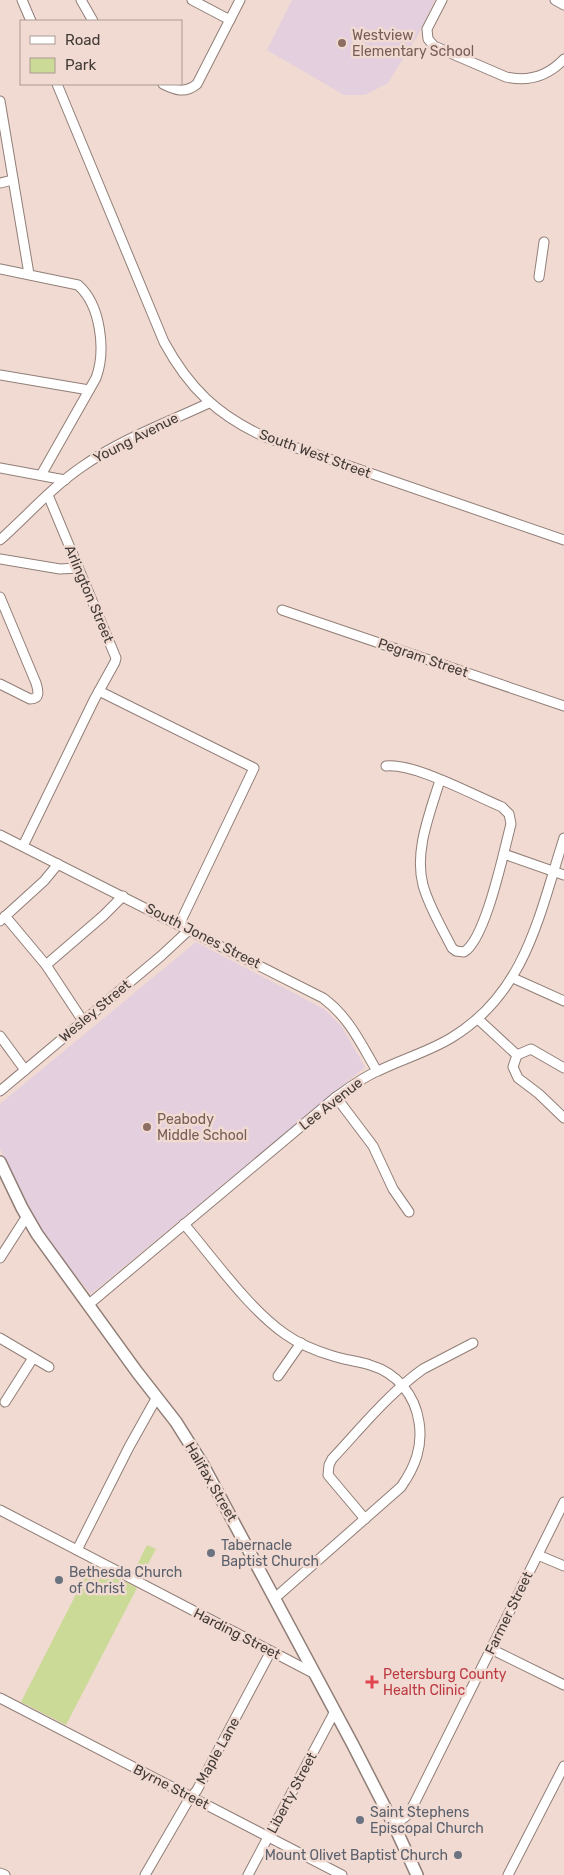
<svg xmlns="http://www.w3.org/2000/svg" width="564" height="1875" font-family="Rubik,sans-serif">
<style>
.education{fill:#e3cfde}
.green{fill:#cbda96}
.lines{fill:none;stroke-linecap:round;stroke-linejoin:round}
.minor-casing{stroke:#917e77;stroke-width:11}
.major-casing{stroke:#917e77;stroke-width:14}
.minor{stroke:#fff;stroke-width:9}
.major{stroke:#fff;stroke-width:11}
.education-dot{fill:#8d6e63;stroke:#f0dad2;stroke-width:2}
.worship-dot{fill:#6b7280;stroke:#f0dad2;stroke-width:2}
.health-dot{fill:#e0444e;stroke:#f0dad2;stroke-width:2}
.labels{text-anchor:middle;dominant-baseline:central;stroke-width:5;stroke-linejoin:round;paint-order:stroke}
.education-label{font-size:14px;fill:#785e54;stroke:#f0dad2;text-anchor:start}
.street-label{font-size:14px;fill:#433b37;stroke:#f0dad2}
.worship-label{font-size:14px;fill:#5b616d;stroke:#f0dad2;text-anchor:start}
.health-label{font-size:14px;fill:#be3a42;stroke:#f0dad2;text-anchor:start}
</style>
<rect width="100%" height="100%" fill="#f0dad2"/>
<g class="education">
<path d="M292,0H435L418,35L388,83L365,95H344L267,50Z"/>
<path d="M196,942L324,1009L342,1027L365,1067L91,1294L51,1245L32,1213L0,1149V1104Z"/>
</g>
<g class="green">
<path d="M147,1545L156,1549L142,1575L134,1571Z"/>
<path d="M92,1563L137,1588L66,1725L21,1702Z"/>
</g>
<g class="lines">
<defs>
<g id="minor">
<path d="M22,0L31,21"/>
<path d="M81,0L93,21"/>
<path d="M192,0L230,20"/>
<path d="M442,0L427,29L428,39L434,46L506,77C529,82 548,76 564,59"/>
<path d="M555,0L564,5"/>
<path d="M57,84L164,342C189,388 217,415 265,437L564,540"/>
<path d="M163,84C175,90 185,94 197,84L240,0"/>
<path d="M0,101L29,274"/>
<path d="M0,183L13,180"/>
<path d="M0,269L78,285C101,305 106,351 96,378L41,475"/>
<path d="M539,277L544,242"/>
<path d="M0,375L89,390"/>
<path d="M0,468L65,480"/>
<path d="M0,540C27,516 52,487 83,466C122,439 166,423 209,403"/>
<path d="M0,559L60,569L78,568"/>
<path d="M0,597L36,683C38,690 41,699 30,699L0,684"/>
<path d="M282,610L564,706"/>
<path d="M99,691L254,768L179,925"/>
<path d="M386,766C415,763 473,795 502,807L509,814L511,824C504,850 486,939 464,952L456,951L452,948C442,928 429,907 423,885C414,851 430,813 440,780"/>
<path d="M0,835L323,998C349,1017 361,1044 377,1071"/>
<path d="M23,846L94,700L115,662L116,658L48,495"/>
<path d="M504,854L564,875"/>
<path d="M5,916L46,965L83,1021"/>
<path d="M0,921L44,881L58,864"/>
<path d="M46,965L103,916L123,896"/>
<path d="M513,978L564,1001"/>
<path d="M478,1019L517,1055L513,1067L518,1078L539,1094L564,1118"/>
<path d="M0,1036L25,1070"/>
<path d="M517,1055L531,1049L564,1068"/>
<path d="M0,1091L161,956L189,930"/>
<path d="M336,1097L373,1146L393,1189L409,1212"/>
<path d="M184,1224C214,1259 248,1308 285,1334C299,1344 316,1351 333,1356C345,1360 358,1361 370,1365C397,1373 415,1395 419,1422C423,1447 415,1467 401,1487L275,1598"/>
<path d="M0,1258L27,1216"/>
<path d="M88,1305L336,1097C349,1088 363,1077 378,1071C402,1059 428,1052 451,1038C526,993 539,915 564,838"/>
<path d="M0,1338L49,1367"/>
<path d="M278,1376L301,1343"/>
<path d="M5,1402L33,1358"/>
<path d="M0,1510L315,1674"/>
<path d="M365,1519L328,1475L329,1465L332,1459C361,1428 388,1394 423,1369L473,1343"/>
<path d="M77,1550L129,1447L157,1397"/>
<path d="M538,1555L564,1566"/>
<path d="M491,1649L564,1685"/>
<path d="M0,1698L342,1875"/>
<path d="M393,1823L400,1821L409,1814L564,1502"/>
<path d="M0,1873L5,1875"/>
<path d="M145,1875L188,1801L197,1790L271,1651"/>
<path d="M248,1875L335,1711"/>
<path d="M508,1875L564,1766"/>
</g>
<path id="major" d="M0,1162L22,1208L37,1234L137,1372L176,1422L203,1465L353,1745L393,1823L417,1875"/>
</defs>
<use href="#minor" class="minor-casing"/>
<use href="#major" class="major-casing"/>
<use href="#minor" class="minor"/>
<use href="#major" class="major"/>
</g>
<g class="education-dot">
<circle cx="342" cy="43" r="5"/>
<circle cx="147" cy="1127" r="5"/>
</g>
<g class="worship-dot">
<circle cx="211" cy="1553" r="5"/>
<circle cx="59" cy="1580" r="5"/>
<circle cx="360" cy="1820" r="5"/>
<circle cx="458" cy="1855" r="5"/>
</g>
<path class="health-dot" d="M369.5 1674.5h5v5h5v5h-5v5h-5v-5h-5v-5h5z"/>
<g class="labels">
<g class="education-label">
<text x="352" y="35">Westview<tspan x="352" dy="16">Elementary School</tspan></text>
<text x="157" y="1119">Peabody<tspan x="157" dy="16">Middle School</tspan></text>
</g>
<g class="street-label">
<text transform="translate(136 438) rotate(-27)">Young Avenue</text>
<text transform="translate(315 454) rotate(20)">South West Street</text>
<text transform="translate(89 594) rotate(67)">Arlington Street</text>
<text transform="translate(423 658) rotate(19)">Pegram Street</text>
<text transform="translate(203 936) rotate(27)">South Jones Street</text>
<text transform="translate(95 1011) rotate(-40)">Wesley Street</text>
<text transform="translate(331 1104) rotate(-38)">Lee Avenue</text>
<text transform="translate(211 1482) rotate(60)">Halifax Street</text>
<text transform="translate(509 1613) rotate(-64)">Farmer Street</text>
<text transform="translate(237 1634) rotate(27)">Harding Street</text>
<text transform="translate(218 1751) rotate(-61)">Maple Lane</text>
<text transform="translate(171 1787) rotate(27)">Byrne Street</text>
<text transform="translate(292 1793) rotate(-62)">Liberty Street</text>
</g>
<g class="worship-label">
<text x="221" y="1545">Tabernacle<tspan x="221" dy="16">Baptist Church</tspan></text>
<text x="69" y="1572">Bethesda Church<tspan x="69" dy="16">of Christ</tspan></text>
<text x="370" y="1812">Saint Stephens<tspan x="370" dy="16">Episcopal Church</tspan></text>
<text x="448" y="1855" text-anchor="end">Mount Olivet Baptist Church</text>
</g>
<g class="health-label">
<text x="383" y="1674">Petersburg County<tspan x="383" dy="16">Health Clinic</tspan></text>
</g>
</g>
<rect x="20" y="20" width="162" height="65" fill="#f0dad2" stroke="#ab9a94"/>
<rect x="30" y="36" width="25" height="8" fill="#ffffff" stroke="#ab9a94"/>
<text x="65" y="45" font-size="15" fill="#433b37">Road</text>
<rect x="30" y="58" width="25" height="15" fill="#cbda96" stroke="#ab9a94"/>
<text x="65" y="70" font-size="15" fill="#433b37">Park</text>
</svg>
